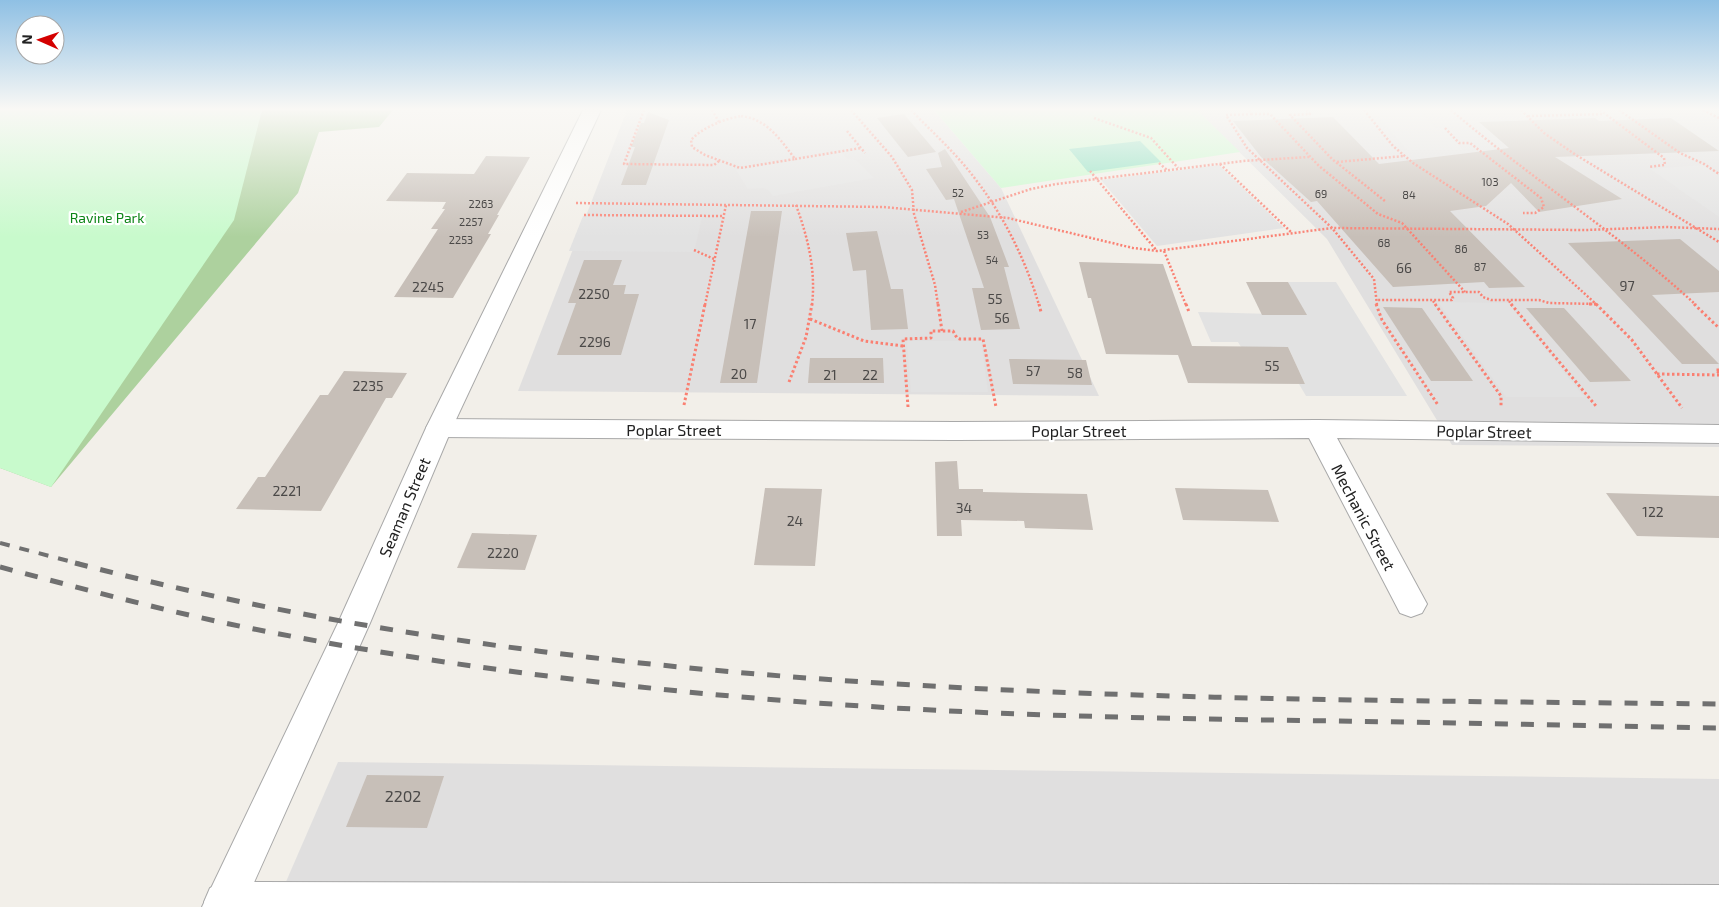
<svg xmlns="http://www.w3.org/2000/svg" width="1719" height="907" font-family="'Exo 2',sans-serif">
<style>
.residential{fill:#e0dfdf}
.forest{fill:#add19e}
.park{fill:#c8facc}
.pitch{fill:#88e0be}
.parking{fill:#e2e2e2}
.building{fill:#c7bfb8}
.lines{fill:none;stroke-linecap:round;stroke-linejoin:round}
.minor-casing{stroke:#a9a9a9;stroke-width:2}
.tertiary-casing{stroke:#a9a9a9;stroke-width:2}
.path-far1{stroke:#fa8072;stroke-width:2.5;stroke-dasharray:2 2;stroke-linecap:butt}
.path{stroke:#fa8072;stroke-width:3;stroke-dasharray:2.5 2.5;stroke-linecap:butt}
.minor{fill:#fff;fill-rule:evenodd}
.tertiary{fill:#fff;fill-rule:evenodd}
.rail-far1{stroke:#707070;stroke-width:4;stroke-dasharray:10 10;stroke-linecap:butt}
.rail{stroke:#707070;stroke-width:5;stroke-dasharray:13 13;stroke-linecap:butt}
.labels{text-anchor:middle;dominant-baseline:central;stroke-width:4.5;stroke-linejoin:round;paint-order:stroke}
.far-number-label{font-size:11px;fill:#4b4948}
.far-park-label{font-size:14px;fill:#0c8416;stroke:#fff}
.number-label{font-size:14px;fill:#4b4948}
.street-label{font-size:16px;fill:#222;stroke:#fff}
.near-number-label{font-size:16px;fill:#4b4948}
</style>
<rect width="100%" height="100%" fill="#f2efe9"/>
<g class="residential">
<path d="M627,110H934L1001,188L1099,396L518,391Z"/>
<path d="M1197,110H1719V447L1452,445L1327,239Z"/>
<path d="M338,762L1719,779V907H275Z"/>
</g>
<path class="forest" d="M110,110H393L379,127L319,132L298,193L51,487L0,468V284Z"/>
<g class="park">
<path d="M0,110H262L234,220L51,487L0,468Z"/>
<path d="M934,110H1197L1240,152L1001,188Z"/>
</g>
<path class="pitch" d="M1140,141L1161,162L1088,172L1069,149Z"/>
<g class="parking">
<path d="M1373,111H1419L1435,128H1443L1463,150H1407Z"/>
<path d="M842,153L847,159L856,160L874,178L773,196L768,190L764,188L748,189L736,170Z"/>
<path d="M1219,165L1284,228L1157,246L1101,180Z"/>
<path d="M1704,165L1719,175V217L1650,169Z"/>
<path d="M583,216L702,217L694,252L569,251Z"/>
<path d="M1288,282H1336L1407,396H1306L1299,384H1305L1288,347H1241L1238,342H1211L1198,312L1306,315Z"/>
<path d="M1438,302L1508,303L1584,397H1506Z"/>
<path d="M907,341H981L988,392H911Z"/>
</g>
<g class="building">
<path d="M648,112L669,120L646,185H621L635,147H631L641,123H644Z"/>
<path d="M904,114L936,152L908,157L877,118Z"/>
<path d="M1333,117L1379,164L1509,148L1479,122L1595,118L1599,121L1671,118L1719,151L1555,157L1622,199L1539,212L1511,183L1486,206L1450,211L1525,287L1489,288L1484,282L1393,287L1317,201L1311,202L1261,157L1233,121Z"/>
<path d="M945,149L990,217L1009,267H1004L1020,329L981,330L972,288H984L954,199L946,200L926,169L942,167L938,153Z"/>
<path d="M486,156L530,157L497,215H499L488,234H491L453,298L394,297L438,229H431L445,209H442L446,202L386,201L407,173L474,174Z"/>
<path d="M751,211H782L757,383H720Z"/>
<path d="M877,231L891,289H903L908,329L871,330L866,270L853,271L846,233Z"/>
<path d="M1680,239L1719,271V292L1652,295L1719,364H1682L1568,243Z"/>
<path d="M584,260H622L613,285H626L624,294H639L621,355H557L576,303H568Z"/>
<path d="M1079,262L1163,264L1192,346L1288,347L1305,384L1188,383L1178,355L1106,354L1091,298H1088Z"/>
<path d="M1246,282H1288L1307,315H1262Z"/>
<path d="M1383,307L1422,308L1473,381H1431Z"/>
<path d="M1526,308H1564L1631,381L1590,382Z"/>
<path d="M810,358H883L884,383H808Z"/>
<path d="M1009,359L1086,360L1092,385L1013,384Z"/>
<path d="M344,371L407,373L392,398H386L321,511L236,509L258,477H265L320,395H328Z"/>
<path d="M957,461L959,489H983V492L1087,494L1093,530L1025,528L1024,521L961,520L962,536H937L935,462Z"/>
<path d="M765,488L822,489L815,566L754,565Z"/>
<path d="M1175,488L1268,490L1279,522L1183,520Z"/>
<path d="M1606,493L1719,496V538L1637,536Z"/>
<path d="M472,533L537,535L525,570L457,568Z"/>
<path d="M367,775L444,776L427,828L346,827Z"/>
</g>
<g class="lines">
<defs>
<g id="minor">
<path d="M439,419L954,422L1318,420L1719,425V443L1337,438L1427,604L1422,613L1411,617L1400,613L1309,438L954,440L439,437L430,435L426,428L430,421Z"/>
<path d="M224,882L1719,885V907H206L204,902L210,888Z"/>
</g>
<path id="tertiary" d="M583,110H601L452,428L370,623L243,907H202L338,623L426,428Z"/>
</defs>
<use href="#minor" class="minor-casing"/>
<use href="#tertiary" class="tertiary-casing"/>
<g class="path-far1">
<path d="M644,110L624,164L714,165L719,161"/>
<path d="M712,110L719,122"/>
<path d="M851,110L892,157L912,190L914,214L935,285L938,305"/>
<path d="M911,110C933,133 957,154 976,180C1004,216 1026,261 1039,305"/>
<path d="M1249,110L1252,114H1270L1319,166L1378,214L1402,223L1465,292"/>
<path d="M1306,110L1310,114L1290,115L1332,159L1385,201"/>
<path d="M1364,110L1393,146L1413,163L1508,224L1596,304L1549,303L1539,300H1491L1483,297L1479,292H1449L1453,298L1452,300H1377"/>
<path d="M1451,110C1530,178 1619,234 1696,305"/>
<path d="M1521,110L1544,133L1576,155L1719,242"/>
<path d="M1600,110L1664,158L1665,165L1649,167"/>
<path d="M1619,110L1680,153L1704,164L1719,174"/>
<path d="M1703,110L1719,118"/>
<path d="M1252,114L1226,115L1247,148L1332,228L1374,279L1377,305"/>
<path d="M741,116C767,119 780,139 795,159L740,168L705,155L692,147L691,140C703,127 724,119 741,116Z"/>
<path d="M1528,116L1604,114"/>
<path d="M1094,118L1151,138L1178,168"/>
<path d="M1445,128L1459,143H1470L1541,198L1544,207L1535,213H1523"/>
<path d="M847,131L865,153"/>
<path d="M795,159L861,148"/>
<path d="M1337,162L1404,156"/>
<path d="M1159,163L1167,170"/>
<path d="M1220,164L1291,232"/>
<path d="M1090,171L1157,251"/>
<path d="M576,203L883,207L1008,218L1133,248L1157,251L1332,228L1586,230L1666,227L1719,229"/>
<path d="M796,205C808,238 816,270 812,305"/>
<path d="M961,212L1031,189L1056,184L1243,161L1309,157"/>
<path d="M584,215L723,216"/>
<path d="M694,250L714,259"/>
<path d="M1164,251L1186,305"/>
<path d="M1433,301L1436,305"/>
<path d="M1509,301L1512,305"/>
<path d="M705,305L726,205"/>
</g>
<g class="path">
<path d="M938,304L942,331"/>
<path d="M1039,304L1041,312"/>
<path d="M1186,304L1189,312"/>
<path d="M1376,304L1382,320L1438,405"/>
<path d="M1435,304L1501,396V407"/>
<path d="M1511,304L1596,406"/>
<path d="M1589,304H1596"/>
<path d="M1596,304L1632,340L1682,408"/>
<path d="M1694,304L1719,328"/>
<path d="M810,319L864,341L903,346"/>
<path d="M1719,370H1716L1719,373"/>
<path d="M1657,374L1719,375"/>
<path d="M789,382L806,337L812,304"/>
<path d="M684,405L705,304"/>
<path d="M908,407L903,339L931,338V331H953L957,338L960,339H983L996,407"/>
</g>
<use href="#minor" class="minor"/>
<use href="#tertiary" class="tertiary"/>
<path class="rail-far1" d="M0,543L80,564"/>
<g class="rail">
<path d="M75,563C611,703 1169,698 1719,704"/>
<path d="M0,567C84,589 168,612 254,629C379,654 505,672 632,686C843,710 1055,717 1266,720C1417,722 1568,725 1719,728"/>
</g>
</g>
<linearGradient id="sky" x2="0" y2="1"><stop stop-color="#8fc0e4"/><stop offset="0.46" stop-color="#f9f8f5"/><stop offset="1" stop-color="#f9f8f5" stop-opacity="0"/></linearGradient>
<rect width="1719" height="237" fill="url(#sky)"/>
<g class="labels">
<g class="far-number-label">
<text x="1490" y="181">103</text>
<text x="958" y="192">52</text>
<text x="1321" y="193">69</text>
<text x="1409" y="194">84</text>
<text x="481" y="203">2263</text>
<text x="471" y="221">2257</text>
<text x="983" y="234">53</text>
<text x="461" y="239">2253</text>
<text x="1384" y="242">68</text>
<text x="1461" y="248">86</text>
<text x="992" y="259">54</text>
<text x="1480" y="266">87</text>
</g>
<g class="far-park-label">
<text x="107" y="217">Ravine Park</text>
</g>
<g class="number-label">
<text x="1404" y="267">66</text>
<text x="1627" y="285">97</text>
<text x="428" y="286">2245</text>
<text x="594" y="293">2250</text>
<text x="995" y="298">55</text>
<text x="1002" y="317">56</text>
<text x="750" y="323">17</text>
<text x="595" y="341">2296</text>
<text x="1272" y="365">55</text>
<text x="1033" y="370">57</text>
<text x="1075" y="372">58</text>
<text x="739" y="373">20</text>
<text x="830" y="374">21</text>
<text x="870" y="374">22</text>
<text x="368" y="385">2235</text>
<text x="287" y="490">2221</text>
<text x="964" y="507">34</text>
<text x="1653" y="511">122</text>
<text x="795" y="520">24</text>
<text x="503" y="552">2220</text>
</g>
<g class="street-label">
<text x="674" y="429">Poplar Street</text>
<text x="1079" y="430">Poplar Street</text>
<text transform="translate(1484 431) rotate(1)">Poplar Street</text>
<text transform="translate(404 507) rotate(-67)">Seaman Street</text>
<text transform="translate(1364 517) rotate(62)">Mechanic Street</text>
</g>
<g class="near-number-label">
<text x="403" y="795">2202</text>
</g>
</g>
<g transform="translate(40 40) rotate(272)"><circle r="24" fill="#ffffff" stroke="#a7a7a7"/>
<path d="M0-4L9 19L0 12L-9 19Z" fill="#d40000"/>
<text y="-8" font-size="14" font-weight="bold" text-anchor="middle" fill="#222222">N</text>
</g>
</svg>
